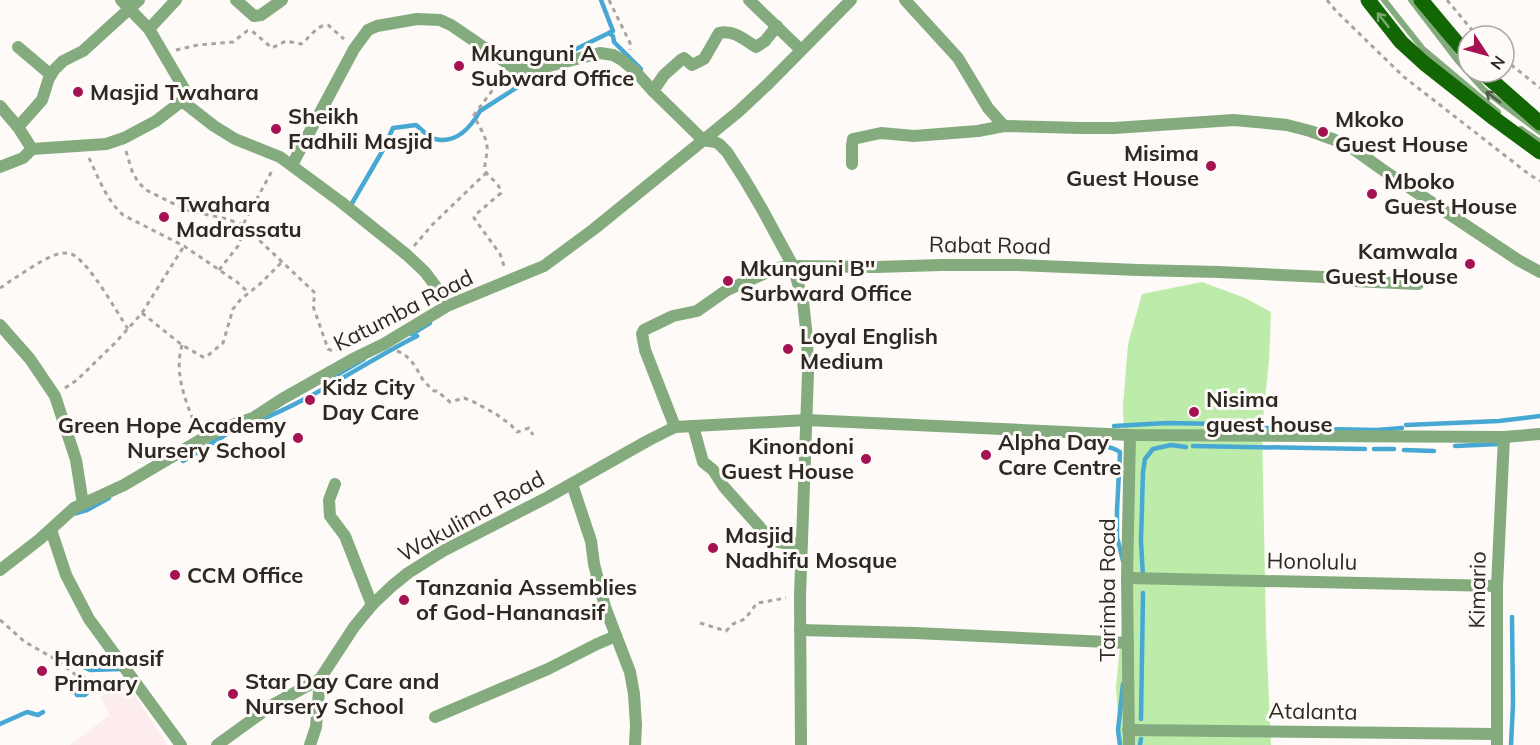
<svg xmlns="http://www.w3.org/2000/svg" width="1540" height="745" font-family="Mulish,sans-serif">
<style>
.education{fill:#fdecee}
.green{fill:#bdecaa}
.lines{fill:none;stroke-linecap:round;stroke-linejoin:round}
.stream{stroke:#47a8d3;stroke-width:4.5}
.path{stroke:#a8a4a0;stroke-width:3;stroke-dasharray:4.5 4.5;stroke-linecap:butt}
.service{stroke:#84ab7e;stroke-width:6}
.minor{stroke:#84ab7e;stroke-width:12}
.primary{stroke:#126604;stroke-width:15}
.oneway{stroke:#7ca971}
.oneway2{stroke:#515d47}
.poi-dot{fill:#a41252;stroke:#fdfaf7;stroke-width:2}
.labels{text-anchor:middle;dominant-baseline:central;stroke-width:6;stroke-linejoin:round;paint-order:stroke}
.poi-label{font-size:22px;font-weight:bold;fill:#2f2923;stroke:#fdfaf7;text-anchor:start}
.street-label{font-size:22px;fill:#2f2923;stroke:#fdfaf7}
</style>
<rect width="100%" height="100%" fill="#fdfaf7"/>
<path class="education" d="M125,680L167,745H70L110,715L101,697Z"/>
<path class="green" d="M1202,282L1245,298L1271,312L1269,361L1262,427L1266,631L1271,745H1120L1116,687L1121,636L1129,603L1123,406L1128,344L1142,294Z"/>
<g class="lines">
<g class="stream">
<path d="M609,33L613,36L614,42L641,69"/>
<path d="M563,57L576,49L613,31L601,0"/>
<path d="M351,205L383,150L393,128L416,125C421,129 429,138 435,139C456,144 471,127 480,111L541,72"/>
<path d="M412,334L430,323"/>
<path d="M330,379L364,359"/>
<path d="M255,422C312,400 362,364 417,336"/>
<path d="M1228,424L1258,425"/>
<path d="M1406,425L1499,421L1540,416"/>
<path d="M1114,426L1167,423L1222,424"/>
<path d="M1265,428L1377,430L1402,428"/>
<path d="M1193,446L1365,449"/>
<path d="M1455,446L1500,444"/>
<path d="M1069,448C1085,447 1106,442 1120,452L1117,510V537L1123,561"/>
<path d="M1374,449H1394"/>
<path d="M1404,450L1434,451"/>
<path d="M183,461L230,432L239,429"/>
<path d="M73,514L87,510L109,498"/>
<path d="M1143,577L1141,541L1143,472L1145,459L1153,449L1171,445L1186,447"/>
<path d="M78,664L90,670L122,669"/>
<path d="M74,689L77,695H85L91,689L99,684"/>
<path d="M1141,719L1143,593"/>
<path d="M0,724L27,712L38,715L43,712"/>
<path d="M1120,745L1118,730L1123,684"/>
<path d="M1140,745L1141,739"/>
<path d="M1511,745L1513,704L1512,617"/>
</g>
<g class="path">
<path d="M609,0L630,43V50"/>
<path d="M1327,0L1336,11L1404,77L1530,175L1540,181"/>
<path d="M1447,0L1477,36"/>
<path d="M176,50L198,45L233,42L247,31H252L272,48L286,41L301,44C310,38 316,25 328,25L344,39"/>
<path d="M1504,59L1540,88"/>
<path d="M503,76L474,115C478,126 485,133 487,146C488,154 484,163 485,170C487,178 499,180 501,193L474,216V218L500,254L505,269"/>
<path d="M126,151L132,171L138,182L146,190L186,210L227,219L243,225L313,291L315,293L313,306L328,349L333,351L341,348L344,349"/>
<path d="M89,158C98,177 107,201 123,215L184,246L237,282L249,293"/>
<path d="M414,246L433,224L486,173"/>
<path d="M219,270L238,246L242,236L243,225L247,217L273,169"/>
<path d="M0,288C14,279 47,255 62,253C67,253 71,253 75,256C93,269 115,309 128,329"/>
<path d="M142,313L182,345L203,357H206L223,343L233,309L241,299L260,284L282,262"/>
<path d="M182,345C174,373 185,400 196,427"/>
<path d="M397,351C411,356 416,368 423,380C426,384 430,387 434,391H437L450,402L464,398L472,401L496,414L511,425L517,432L529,428L533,435"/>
<path d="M65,388L77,380L115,343L142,313L184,246"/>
<path d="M0,620L25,642L55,659L76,675L102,683L118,680"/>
<path d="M700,623L726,631L733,624L745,619L757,603L786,598"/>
</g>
<g class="service">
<path d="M1384,0L1423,49L1498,112"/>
<path d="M1411,0L1457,60L1484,90L1540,132"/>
<path d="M1521,129L1540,142"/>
</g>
<g class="minor">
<path d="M236,0L254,16L261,15L282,0"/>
<path d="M749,0L801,50"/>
<path d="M905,0L958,58L988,108L1004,126"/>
<path d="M149,29L176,0"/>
<path d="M18,47L51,75"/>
<path d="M653,91L664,75L682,59L684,58L692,65L704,59L719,33C733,29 745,40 756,47L765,41L777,26"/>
<path d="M182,101L214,126L235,139L280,157L341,202L407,255L425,272L440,292L445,307"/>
<path d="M0,106L18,127L32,149"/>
<path d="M18,127L42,100L49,78L54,70L63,61L83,51L139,0"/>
<path d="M852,164V145L853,139L881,133L914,136L978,131L1004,126L1081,128H1114L1234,120L1287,125L1310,131L1335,140L1355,150L1383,170L1518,260L1540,272"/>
<path d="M292,165L354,49L368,30L377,26L417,19L440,20L451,25L514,68L528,70L549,66L600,53L613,55L622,60L635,71L653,91L703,140L715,142L719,144L727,152L745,180L762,209L793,266L803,301L807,338L808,373L800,596L801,745"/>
<path d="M0,167L23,158L32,149L106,144L124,138L156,121L182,101L186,92L149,29L121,0"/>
<path d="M0,325L30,359L55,396L76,460L83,504"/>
<path d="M693,426L703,462L713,470L724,487L765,533L774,541L783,543H801"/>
<path d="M675,427L645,350L642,334L644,330L673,316L697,311L727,290L777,268L793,266L876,267L942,265H1017L1138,270L1219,272L1323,277L1354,281L1418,284"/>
<path d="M335,484L329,500L330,516L345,536L372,605"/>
<path d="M572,484L591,541L594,564L605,607L630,672L634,694L636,725L635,745"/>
<path d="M51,530L66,575L89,619L181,745"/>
<path d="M0,570L40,539L74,508L124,485L202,439L224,428L253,418L282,399L353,359L384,344L447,306L544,266L594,229L738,112L768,84L851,0"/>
<path d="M1127,578L1497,586"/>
<path d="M800,630L915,633L1128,643"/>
<path d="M435,717L548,669L597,644L616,636"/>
<path d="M1128,730L1496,734"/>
<path d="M217,745L274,704L320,679"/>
<path d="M310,745L316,727L320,679L354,627L372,605L392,586L408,573L443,551L548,497L649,440L675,427L807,420L1130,435L1504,437L1540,434"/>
<path d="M1129,745L1127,578L1130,435"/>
<path d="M1497,745V586L1504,437"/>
</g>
<g class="primary">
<path d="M1368,0L1401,42L1424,63L1495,119L1540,152"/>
<path d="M1421,0L1468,56"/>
<path d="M1482,72L1540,123"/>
</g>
</g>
<defs><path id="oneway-shaft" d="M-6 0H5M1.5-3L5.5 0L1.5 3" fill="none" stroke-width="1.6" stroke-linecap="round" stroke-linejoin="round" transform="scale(1.5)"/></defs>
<use class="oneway" href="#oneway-shaft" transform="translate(1383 20) rotate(-128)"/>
<use class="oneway2" href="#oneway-shaft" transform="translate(1493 97) rotate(-143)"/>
<g class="poi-dot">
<circle cx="459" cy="66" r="6"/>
<circle cx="78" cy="92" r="6"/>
<circle cx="276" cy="129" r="6"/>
<circle cx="1323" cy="132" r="6"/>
<circle cx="1211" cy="166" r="6"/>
<circle cx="1372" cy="194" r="6"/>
<circle cx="164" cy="217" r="6"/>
<circle cx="1470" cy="264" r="6"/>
<circle cx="728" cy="281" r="6"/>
<circle cx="788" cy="349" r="6"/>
<circle cx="310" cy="400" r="6"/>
<circle cx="1194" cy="412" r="6"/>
<circle cx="298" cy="438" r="6"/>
<circle cx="986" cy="455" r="6"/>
<circle cx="866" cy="459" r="6"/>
<circle cx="713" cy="548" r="6"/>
<circle cx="175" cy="575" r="6"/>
<circle cx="404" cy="600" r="6"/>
<circle cx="42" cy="671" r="6"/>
<circle cx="233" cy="694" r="6"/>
</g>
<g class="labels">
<g class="poi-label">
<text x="471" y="53">Mkunguni A<tspan x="471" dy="25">Subward Office</tspan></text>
<text x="90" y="92">Masjid Twahara</text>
<text x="288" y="116">Sheikh<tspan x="288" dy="25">Fadhili Masjid</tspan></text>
<text x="1335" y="119">Mkoko<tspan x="1335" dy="25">Guest House</tspan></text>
<text x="1199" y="153" text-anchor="end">Misima<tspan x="1199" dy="25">Guest House</tspan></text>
<text x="1384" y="181">Mboko<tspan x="1384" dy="25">Guest House</tspan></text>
<text x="176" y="204">Twahara<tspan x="176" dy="25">Madrassatu</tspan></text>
<text x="1458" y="251" text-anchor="end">Kamwala<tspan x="1458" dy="25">Guest House</tspan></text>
<text x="740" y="268">Mkunguni B''<tspan x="740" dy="25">Surbward Office</tspan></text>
<text x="800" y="336">Loyal English<tspan x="800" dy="25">Medium</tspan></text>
<text x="322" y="387">Kidz City<tspan x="322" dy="25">Day Care</tspan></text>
<text x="1206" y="399">Nisima<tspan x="1206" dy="25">guest house</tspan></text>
<text x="286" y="425" text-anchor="end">Green Hope Academy<tspan x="286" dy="25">Nursery School</tspan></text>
<text x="998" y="442">Alpha Day<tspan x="998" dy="25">Care Centre</tspan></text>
<text x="854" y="446" text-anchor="end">Kinondoni<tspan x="854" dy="25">Guest House</tspan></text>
<text x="725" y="535">Masjid<tspan x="725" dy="25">Nadhifu Mosque</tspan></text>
<text x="187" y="575">CCM Office</text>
<text x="416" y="587">Tanzania Assemblies<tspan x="416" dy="25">of God-Hananasif</tspan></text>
<text x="54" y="658">Hananasif<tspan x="54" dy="25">Primary</tspan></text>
<text x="245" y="681">Star Day Care and<tspan x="245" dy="25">Nursery School</tspan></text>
</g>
<g class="street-label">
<text transform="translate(990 245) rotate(1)">Rabat Road</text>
<text transform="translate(403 310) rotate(-27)">Katumba Road</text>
<text transform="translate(471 516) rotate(-29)">Wakulima Road</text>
<text transform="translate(1312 561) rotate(1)">Honolulu</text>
<text transform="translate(1107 590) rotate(-90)">Tarimba Road</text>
<text transform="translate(1477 590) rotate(-89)">Kimario</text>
<text transform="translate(1313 711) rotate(1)">Atalanta</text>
</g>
</g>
<g transform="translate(1486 54) rotate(126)"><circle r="28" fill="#fdfaf7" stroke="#aba6a2" stroke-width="1.5"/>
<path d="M0-4.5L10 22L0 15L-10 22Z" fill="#a41252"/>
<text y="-9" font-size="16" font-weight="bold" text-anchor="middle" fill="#2f2923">N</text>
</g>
</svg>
